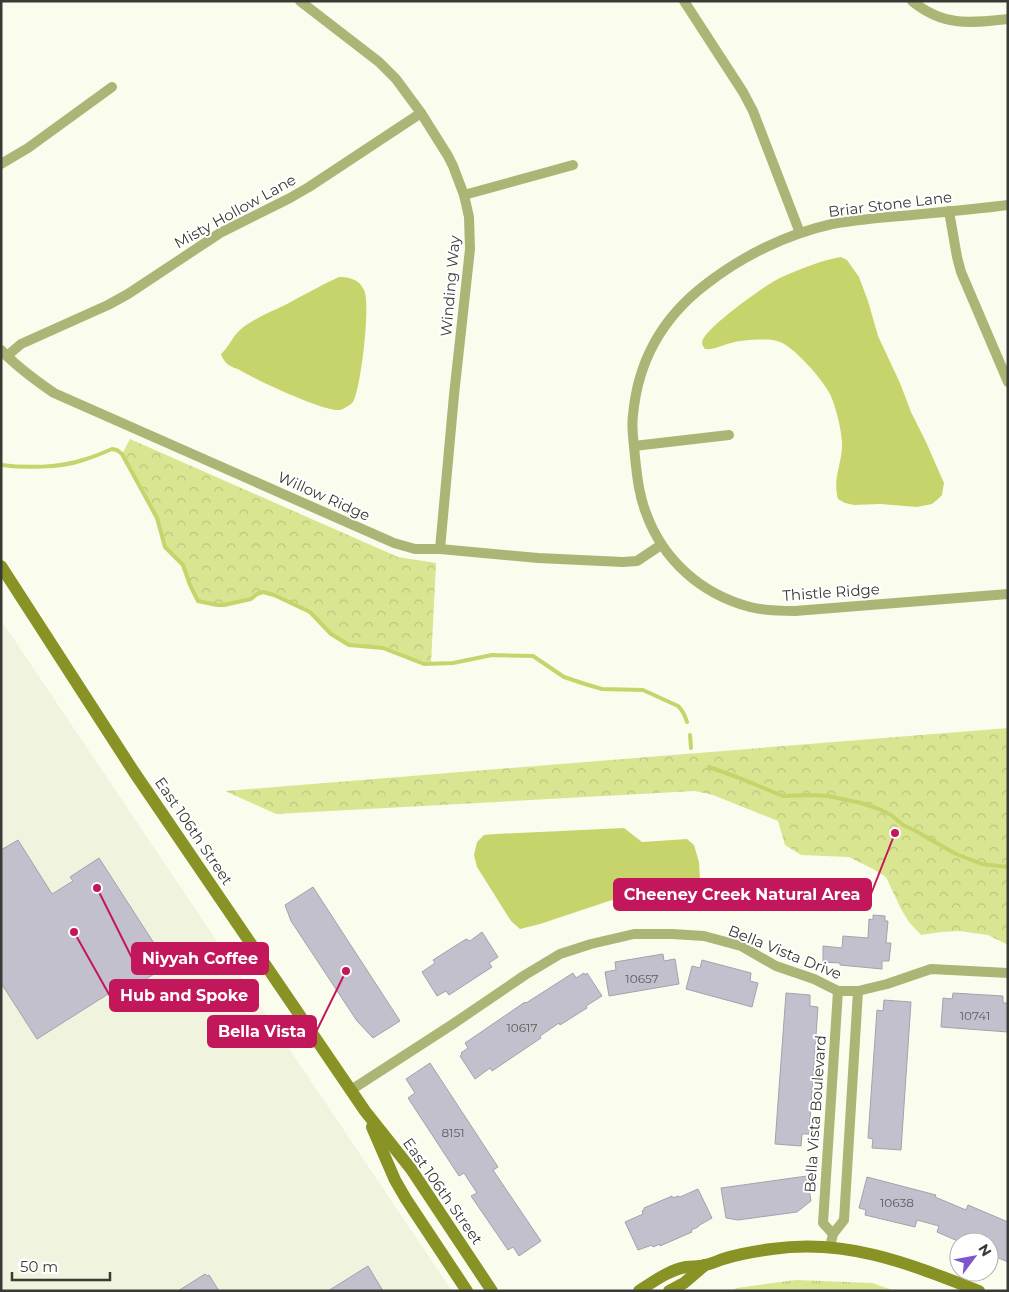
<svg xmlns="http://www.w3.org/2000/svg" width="1009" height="1292" font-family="Montserrat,sans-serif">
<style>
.built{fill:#f0f3dd}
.grass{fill:url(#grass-tufts)}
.park{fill:url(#park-crowns)}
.water{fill:#c7d46c}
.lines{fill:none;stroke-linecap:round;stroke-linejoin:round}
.stream{stroke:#c7d46c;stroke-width:4}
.building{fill:#c3c0ce;stroke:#a4a1af}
.street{stroke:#adb576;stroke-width:10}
.secondary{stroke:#889225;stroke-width:12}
.labels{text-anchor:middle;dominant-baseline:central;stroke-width:4;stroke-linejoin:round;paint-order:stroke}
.number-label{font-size:12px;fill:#5c5c5b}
.street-label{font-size:15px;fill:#393a35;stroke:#fff}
.leader{fill:none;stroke:#c2185b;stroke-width:2}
.callout-dot{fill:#c2185b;stroke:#fff;stroke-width:2}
.callout{fill:#c2185b;stroke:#c2185b;stroke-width:2}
.callout-label{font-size:16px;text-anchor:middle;font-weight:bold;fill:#fff}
</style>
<defs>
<pattern id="grass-tufts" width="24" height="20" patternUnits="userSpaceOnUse" patternTransform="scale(1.25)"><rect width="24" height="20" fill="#dae592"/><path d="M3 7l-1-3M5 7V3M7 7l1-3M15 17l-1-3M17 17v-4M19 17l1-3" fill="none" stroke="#bcc57e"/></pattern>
<pattern id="park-crowns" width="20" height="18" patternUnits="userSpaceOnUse" patternTransform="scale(1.25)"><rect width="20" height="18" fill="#dae592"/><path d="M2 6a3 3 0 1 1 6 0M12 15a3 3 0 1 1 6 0" fill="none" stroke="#bcc57e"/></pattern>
</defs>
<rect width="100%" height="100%" fill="#fafdee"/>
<path class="built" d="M1,620L452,1291H1Z"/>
<path class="grass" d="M796,1280L872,1283L895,1291H730L737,1288Z"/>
<g class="park">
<path d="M130,439L398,557L436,563L431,664L412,659L383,648L349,645L331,634L310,612L274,595L262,592L257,594L251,599L224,605L198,601L190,585L183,565L165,547L157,518L122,454Z"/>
<path d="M1008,728V945L988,935L959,931L941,932L921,935L909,922L901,909L886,877L873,869L849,857L801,855L785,845L778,821L713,795L695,791L276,814L225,791Z"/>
</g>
<g class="water">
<path d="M841,257L847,260L859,277L868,301L878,336L900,383L911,412L926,442L944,483L942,495L938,499L932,504L917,507L880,504L854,505L845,503L838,499C832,477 843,463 842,442C841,428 836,407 830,394C823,380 792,344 777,341C765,338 742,340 731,343C722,345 714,350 705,349C703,346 702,345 702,342C704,328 768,283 782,277C800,269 822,260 841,257Z"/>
<path d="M339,277C349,277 359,279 364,290C371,302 361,389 353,402C350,405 344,409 340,410C324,412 254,379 238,369C230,367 224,363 221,354C229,347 232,337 240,330C254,318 271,312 287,304C304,295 321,285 339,277Z"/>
<path d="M624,828L642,842L687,839L694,845L699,862L700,879L695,890L685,894L640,893L609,901L540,924L520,929L511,921L477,867L474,855L477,842L484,835L496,834Z"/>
</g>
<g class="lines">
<g class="stream">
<path d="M1,465C25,468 60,468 83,460C93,457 103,453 112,449L117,450L122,454L157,518L165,547L183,565L190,585L198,601L217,605H224L251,599L257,594L263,592L274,595L310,612L331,634L349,645L383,648L424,664L453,663L492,655L533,656L564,677L585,684L602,689L643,690L678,706C683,711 685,715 687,722"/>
<path d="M690,735L691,748"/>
<path d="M709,767L737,777L783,796L810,795L828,796L861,803L879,809L891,815L903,825L914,830L956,854L982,864L1008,867"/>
</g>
</g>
<g class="building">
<path d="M18,840L52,894L73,881L70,877L99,858L168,965L140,983L145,991L133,999L124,984L37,1039L1,983V850Z"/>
<path d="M313,887L400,1021L373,1038L357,1021L291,921L285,905Z"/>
<path d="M873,915L885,916V921H888L886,943H891L889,961H882V969L840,965V963L823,962V946L842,948L843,936L868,938L869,919L873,920Z"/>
<path d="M482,932L498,957L489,963L492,967L449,995L446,991L437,996L422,972L435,963L433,960L466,939L470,941Z"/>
<path d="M663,954L664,961L675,959L679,984L609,996L605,972L616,970L615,962Z"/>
<path d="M702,960L751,973L750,981L758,983L752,1007L686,989L692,966L700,968Z"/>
<path d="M573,973L576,978L584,973L585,975L587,973L602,996L586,1006L587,1008L560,1025L559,1023L540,1036L541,1038L492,1071L490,1068L475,1079L460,1056L462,1054L461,1053L468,1048L465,1043L525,1002L526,1003Z"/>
<path d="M786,993L810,995V1006L818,1007L809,1134H802L801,1146L775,1144Z"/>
<path d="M953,993L1003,996V1003H1008V1032L941,1027L943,998L952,999Z"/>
<path d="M884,1000L911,1002L901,1150L872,1148L873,1139L868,1138L877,1010L883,1011Z"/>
<path d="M430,1063L498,1167L493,1170L541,1241L519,1256L513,1247L508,1250L471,1196L477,1193L464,1173L459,1176L408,1098L415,1093L406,1079Z"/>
<path d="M807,1176L811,1201L797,1212L738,1220L726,1218L721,1188Z"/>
<path d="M867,1177L936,1195L935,1197L966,1210L968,1205L1008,1222V1262L989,1254V1242H960L937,1232L939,1226L917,1220L915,1227L865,1215L866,1210L859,1208Z"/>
<path d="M698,1189L712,1218L698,1226V1227L691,1230L692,1232L660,1246V1244L653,1247L652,1245L638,1250L625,1222L643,1214L642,1211L644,1210V1208L672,1196L673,1198L678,1196L680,1197Z"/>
<path d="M368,1266L383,1291H328Z"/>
<path d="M205,1274L207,1276L209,1275L219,1291H178Z"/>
</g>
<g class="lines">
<g class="street">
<path d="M300,1L379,62L396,79L421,113L448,156L453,166L464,195L469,217L470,249L454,395L440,549"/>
<path d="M684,1L743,92L753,111L800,233"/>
<path d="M912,1C944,27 970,23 1008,19"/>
<path d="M1,164L28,148L112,87"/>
<path d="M464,195L573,165"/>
<path d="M1008,205C976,209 944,212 912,215C886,217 859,219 832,224C787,234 742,256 705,285C662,318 638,360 633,415C631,428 634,443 635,457C637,476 639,495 646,513C663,560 701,594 750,607C765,611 780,611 795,611L1008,594"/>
<path d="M949,211L957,257L961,272L1008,382"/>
<path d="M1,350C17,367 35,380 54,393L394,543L415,549H440L538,558L623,562L637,561L661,545"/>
<path d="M7,356L21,344L108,305L128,294L220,233L290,198L309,187L421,113"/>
<path d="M634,446L729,435"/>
<path d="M351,1090L453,1024L525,975L560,954L591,944L634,934H672L704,936L741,946L776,966L814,979L838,991H858L887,984L931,969L1008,973"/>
<path d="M833,1234L823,1223L838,991"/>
<path d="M830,1247L833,1234L844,1220L858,991"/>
</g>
<g class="secondary">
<path d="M1,566L134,772L365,1111L411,1169L492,1291"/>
<path d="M372,1127L395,1180L406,1199L467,1291"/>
<path d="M639,1291C653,1282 669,1270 686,1267C692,1266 699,1267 705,1265C711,1264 717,1261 723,1259C739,1254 756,1251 772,1249C847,1238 910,1264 979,1291"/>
<path d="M669,1291L684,1283L705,1265"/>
</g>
</g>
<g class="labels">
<g class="number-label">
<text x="642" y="978">10657</text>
<text x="975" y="1015">10741</text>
<text x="522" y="1027">10617</text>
<text x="453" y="1132">8151</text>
<text x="897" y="1202">10638</text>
</g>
<g class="street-label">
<text transform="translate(890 204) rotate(-7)">Briar Stone Lane</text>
<text transform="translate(235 211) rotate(-29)">Misty Hollow Lane</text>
<text transform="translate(450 286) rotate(-85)">Winding Way</text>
<text transform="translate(324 496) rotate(24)">Willow Ridge</text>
<text transform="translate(831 592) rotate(-4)">Thistle Ridge</text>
<text transform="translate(194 831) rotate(56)">East 106th Street</text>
<text transform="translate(785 952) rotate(22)">Bella Vista Drive</text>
<text transform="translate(815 1114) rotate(-86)">Bella Vista Boulevard</text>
<text transform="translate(443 1191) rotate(55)">East 106th Street</text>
</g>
</g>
<path class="leader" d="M895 833L871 894M97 888L132 958M74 932L110 996M346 971L316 1032"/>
<g class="callout-dot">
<circle cx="895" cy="833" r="5"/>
<circle cx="97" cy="888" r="5"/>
<circle cx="74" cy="932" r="5"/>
<circle cx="346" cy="971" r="5"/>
</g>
<g class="callout">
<rect x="614" y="879" width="257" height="31" rx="5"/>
<rect x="132" y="943" width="136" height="31" rx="5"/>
<rect x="110" y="980" width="148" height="31" rx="5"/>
<rect x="208" y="1016" width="108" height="31" rx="5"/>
</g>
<g class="callout-label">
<text x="742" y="900">Cheeney Creek Natural Area</text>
<text x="200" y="964">Niyyah Coffee</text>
<text x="184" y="1001">Hub and Spoke</text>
<text x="262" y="1037">Bella Vista</text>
</g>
<rect width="1009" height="1292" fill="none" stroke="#393a35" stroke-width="5"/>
<g transform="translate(974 1257) rotate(58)"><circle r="24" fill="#ffffff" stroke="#b0b0ae"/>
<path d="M0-4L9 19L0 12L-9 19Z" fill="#8056cf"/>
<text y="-8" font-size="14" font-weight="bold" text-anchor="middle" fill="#393a35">N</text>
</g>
<path d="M12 1272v8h98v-8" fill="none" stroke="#393a35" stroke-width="2.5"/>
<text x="20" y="1272" font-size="15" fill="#393a35" stroke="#ffffff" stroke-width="4" paint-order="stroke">50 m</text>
</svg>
